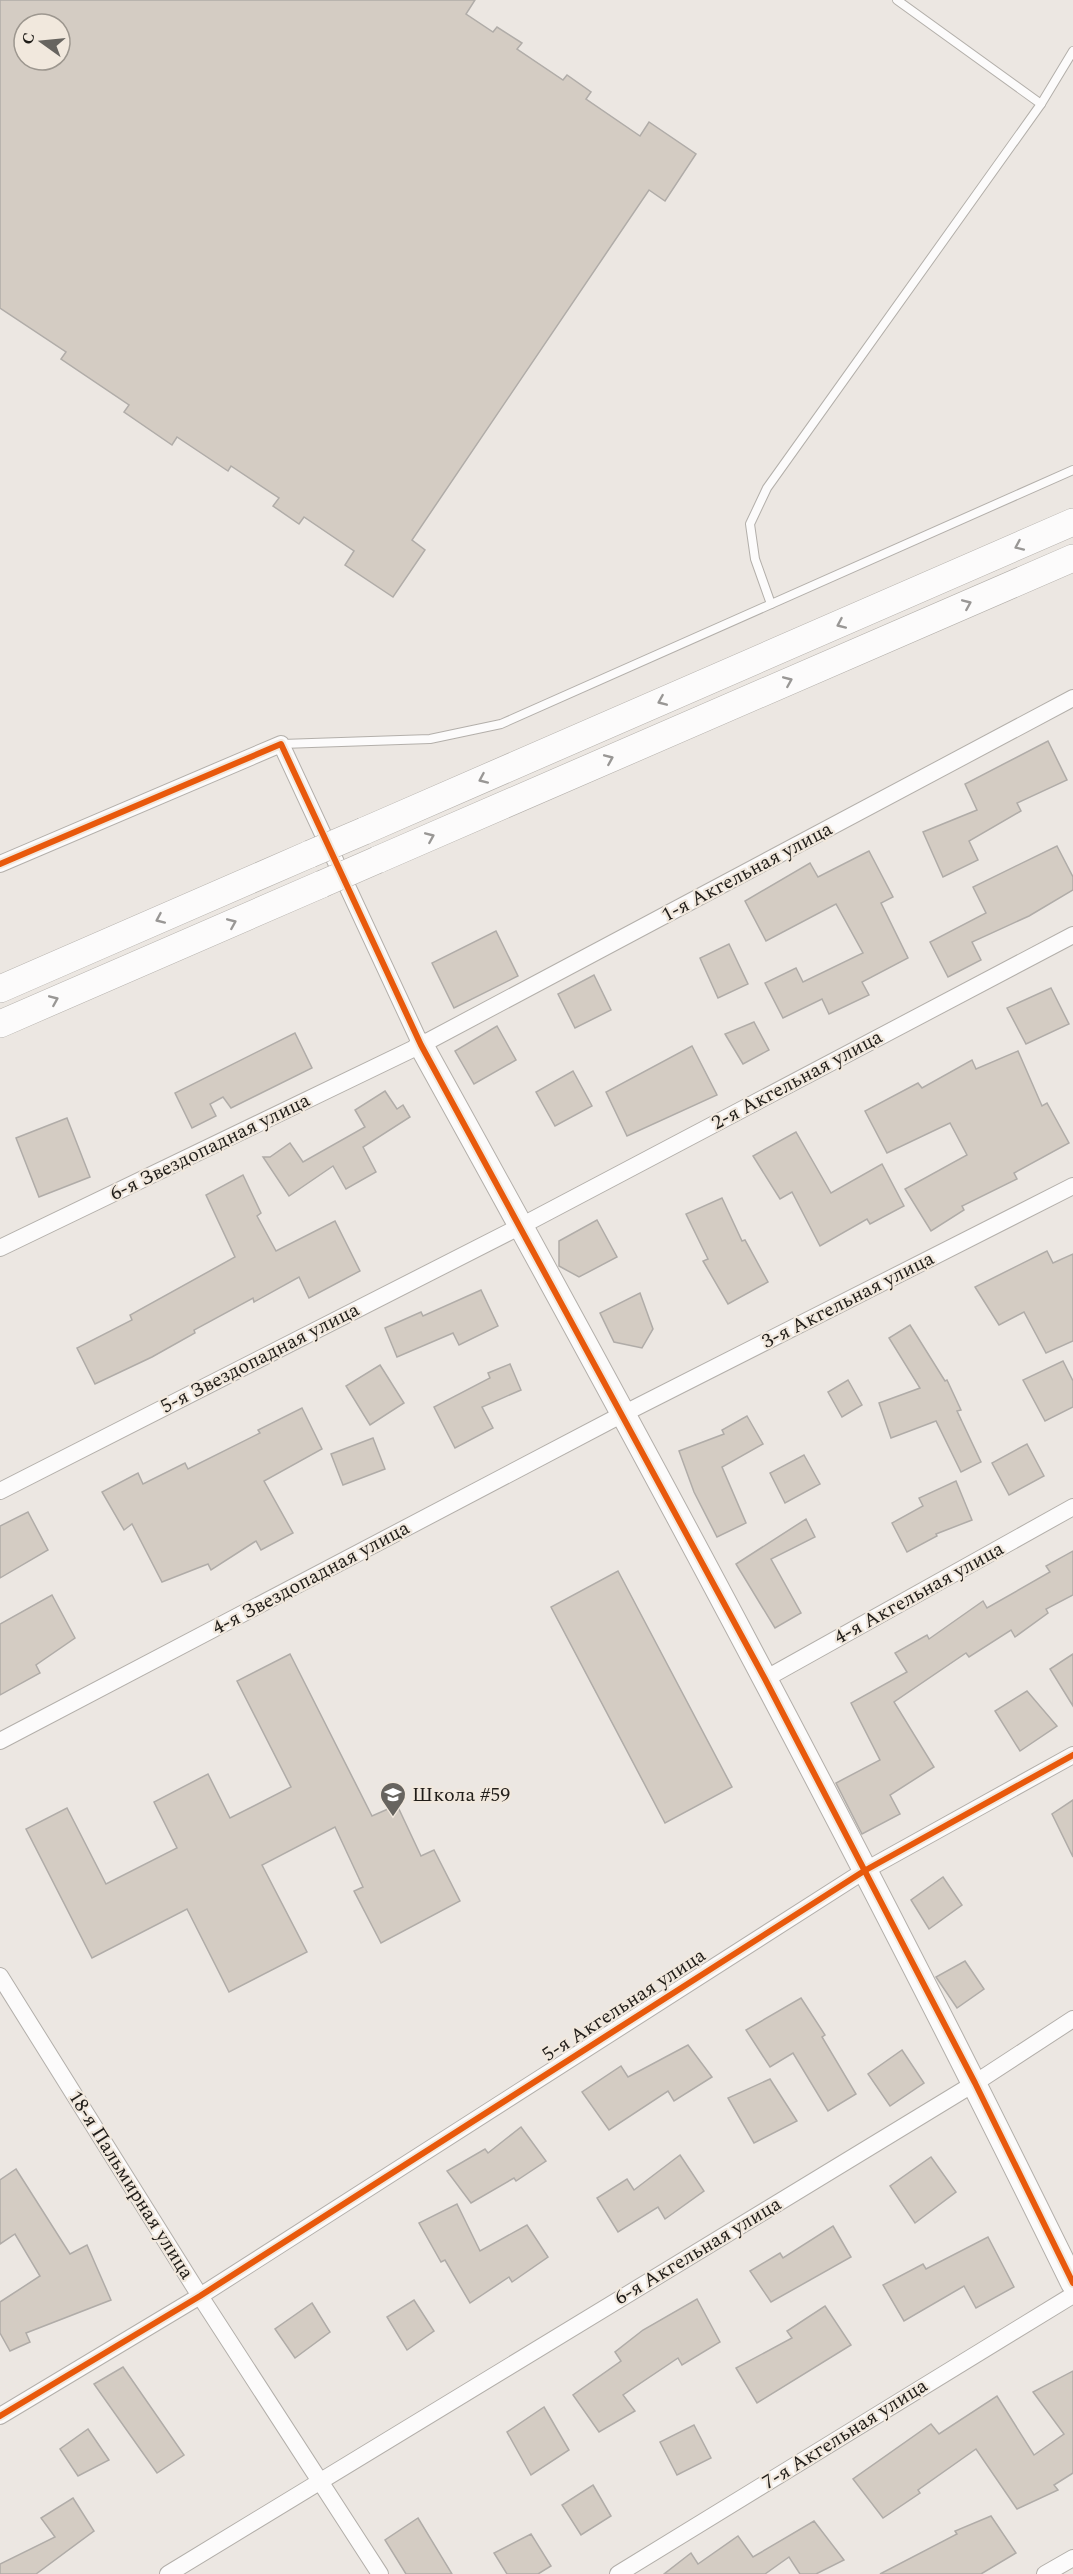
<svg xmlns="http://www.w3.org/2000/svg" width="1073" height="2574" font-family="Spectral,serif">
<style>
.building{fill:#d4ccc3;stroke:#b0aca8;stroke-width:1.5;fill-rule:evenodd}
.lines{fill:none;stroke-linecap:round;stroke-linejoin:round}
.lane-casing{stroke:#b3afaa;stroke-width:10}
.street-casing{stroke:#b3afaa;stroke-width:18}
.secondary-casing{stroke:#b3afaa;stroke-width:26}
.primary-casing{stroke:#b3afaa;stroke-width:28}
.lane{stroke:#fcfbfb;stroke-width:8}
.street{stroke:#fcfbfb;stroke-width:16}
.secondary{stroke:#fcfbfb;stroke-width:24}
.primary{stroke:#fcfbfb;stroke-width:27}
.primary-bridge-casing{stroke:#b3afaa;stroke-width:28;stroke-linecap:butt}
.primary-bridge{stroke:#fcfbfb;stroke-width:27}
.cycleway-casing{stroke:#f1e8dd;stroke-width:10}
.cycleway{stroke:#e8590c;stroke-width:6}
.oneway{stroke:#999795}
.labels{text-anchor:middle;dominant-baseline:central;stroke-width:4.5;stroke-linejoin:round;paint-order:stroke}
.street-label{font-size:20px;fill:#201d19;stroke:#f1e8dd}
.poi-label{font-size:20px;fill:#201d19;stroke:#f1e8dd;text-anchor:start}
</style>
<rect width="100%" height="100%" fill="#ece7e2"/>
<g class="building">
<path d="M0,0H475L466,14L493,32L497,27L522,43L517,49L563,80L567,75L591,92L586,99L640,136L649,122L696,154L665,201L649,190L412,540L425,550L393,597L345,565L354,551L304,517L299,524L273,506L279,498L231,466L228,471L177,437L172,445L124,412L129,405L61,359L66,352L0,308ZM24,24H60V60H24Z"/>
<path d="M1048,741L1067,780L1017,803L1021,811L969,841L978,860L943,877L923,832L977,810L965,784Z"/>
<path d="M1057,846L1073,877V890L1029,916L972,942L981,960L948,977L930,942L986,913L973,887Z"/>
<path d="M869,851L893,897L881,903L908,958L862,982L869,995L829,1014L822,999L783,1018L765,983L796,968L803,982L863,953L836,904L766,941L745,901L810,863L818,877Z"/>
<path d="M496,931L518,976L454,1008L432,963Z"/>
<path d="M729,944L748,984L718,998L700,958Z"/>
<path d="M594,975L611,1010L575,1028L558,994Z"/>
<path d="M1051,988L1069,1024L1026,1044L1007,1008Z"/>
<path d="M754,1022L769,1050L743,1064L725,1034Z"/>
<path d="M497,1026L516,1060L474,1084L455,1051Z"/>
<path d="M295,1033L312,1068L231,1108L223,1097L210,1104L216,1116L192,1128L175,1093Z"/>
<path d="M692,1046L717,1095L627,1136L606,1092Z"/>
<path d="M1018,1051L1042,1106L1047,1103L1069,1143L1014,1173L1017,1179L962,1206L964,1210L931,1231L905,1189L967,1155L950,1123L887,1153L865,1111L918,1083L922,1088L972,1060L976,1069Z"/>
<path d="M573,1071L592,1106L555,1126L536,1092Z"/>
<path d="M385,1091L397,1109L403,1105L410,1117L363,1147L376,1172L346,1189L333,1166L289,1196L263,1157H270L290,1143L303,1162L365,1127L355,1110Z"/>
<path d="M67,1118L90,1177L39,1197L16,1138Z"/>
<path d="M796,1132L831,1193L882,1164L904,1206L870,1224L867,1219L820,1246L792,1192L780,1199L753,1156Z"/>
<path d="M243,1175L261,1213L257,1216L276,1251L335,1221L360,1271L309,1298L299,1277L254,1302L253,1298L194,1330L195,1333L152,1357L95,1384L77,1348L132,1320L130,1315L235,1257L206,1195Z"/>
<path d="M722,1198L742,1241L745,1240L768,1282L728,1304L703,1261L708,1259L686,1214Z"/>
<path d="M597,1220L617,1257L579,1277L559,1266V1241Z"/>
<path d="M1047,1251L1053,1263L1073,1254V1341L1046,1353L1024,1312L999,1325L975,1287Z"/>
<path d="M481,1290L498,1326L459,1345L453,1333L397,1357L385,1328L421,1312L423,1316Z"/>
<path d="M640,1293L653,1329L642,1348L614,1342L600,1313Z"/>
<path d="M910,1325L945,1381L947,1380L961,1410L957,1411L981,1462L961,1472L936,1421L891,1438L879,1403L920,1388L889,1338Z"/>
<path d="M1063,1361L1073,1381V1407L1045,1421L1023,1380Z"/>
<path d="M510,1364L521,1390L482,1407L493,1428L455,1448L434,1407L490,1378L488,1373Z"/>
<path d="M380,1365L404,1403L370,1425L346,1386Z"/>
<path d="M848,1380L862,1405L842,1417L828,1392Z"/>
<path d="M302,1408L322,1449L264,1481L293,1533L261,1550L256,1541L211,1570L208,1564L162,1582L132,1524L124,1530L102,1492L138,1473L143,1484L185,1463L188,1469L260,1433L258,1430Z"/>
<path d="M747,1416L763,1444L722,1467L746,1523L717,1537L694,1492L679,1451L724,1434L722,1430Z"/>
<path d="M373,1438L385,1469L343,1485L331,1454Z"/>
<path d="M1027,1444L1044,1476L1009,1495L992,1463Z"/>
<path d="M804,1455L820,1484L785,1503L770,1473Z"/>
<path d="M956,1481L972,1520L936,1534L937,1536L907,1552L892,1523L923,1506L919,1498Z"/>
<path d="M28,1512L48,1550L0,1578V1526Z"/>
<path d="M806,1519L815,1537L771,1559L801,1613L775,1628L736,1564Z"/>
<path d="M1073,1551V1595L1046,1609L1048,1613L1015,1637L1011,1630L969,1657L966,1653L894,1702L934,1767L890,1795L900,1814L862,1834L836,1783L880,1760L851,1703L907,1672L895,1653L927,1635L929,1639L983,1601L987,1608L1050,1572L1046,1566Z"/>
<path d="M618,1571L732,1787L665,1823L551,1607Z"/>
<path d="M52,1595L75,1638L36,1665L40,1673L0,1695V1624Z"/>
<path d="M290,1654L372,1816L397,1805L421,1856L434,1850L460,1901L381,1943L354,1891L363,1887L335,1827L262,1865L307,1952L229,1992L187,1909L92,1958L26,1829L67,1808L106,1884L177,1848L154,1802L208,1774L230,1818L291,1787L237,1681Z"/>
<path d="M1073,1654V1706L1050,1669Z"/>
<path d="M1027,1691L1057,1726L1020,1751L995,1711Z"/>
<path d="M1073,1800V1857L1052,1814Z"/>
<path d="M943,1877L962,1905L929,1929L911,1900Z"/>
<path d="M965,1961L984,1989L957,2008L936,1977Z"/>
<path d="M801,1998L825,2035L822,2037L856,2094L828,2111L793,2053L770,2067L746,2030Z"/>
<path d="M688,2045L712,2077L674,2101L668,2091L609,2130L582,2092L621,2066L628,2077Z"/>
<path d="M902,2050L924,2083L890,2106L868,2074Z"/>
<path d="M770,2079L797,2121L754,2143L728,2098Z"/>
<path d="M521,2127L546,2161L516,2181L514,2178L471,2203L447,2171L485,2149L488,2153Z"/>
<path d="M680,2155L704,2191L665,2219L658,2207L618,2232L597,2198L627,2179L634,2190Z"/>
<path d="M931,2157L956,2192L915,2223L890,2186Z"/>
<path d="M16,2169L70,2254L87,2245L111,2300L26,2333L30,2342L10,2351L0,2333V2302L40,2276L15,2234L0,2244V2180Z"/>
<path d="M457,2204L480,2251L527,2225L548,2257L512,2282L509,2277L470,2303L445,2260L441,2262L419,2223Z"/>
<path d="M833,2226L851,2257L771,2302L750,2271L780,2253L783,2258Z"/>
<path d="M988,2237L1014,2287L976,2308L964,2286L904,2321L883,2285L923,2264L926,2269Z"/>
<path d="M697,2299L720,2342L682,2365L678,2358L623,2395L635,2411L599,2432L573,2395L621,2361L615,2352L643,2330Z"/>
<path d="M414,2300L434,2331L407,2350L387,2317Z"/>
<path d="M312,2303L330,2332L295,2358L275,2329Z"/>
<path d="M825,2306L851,2345L757,2403L736,2368L792,2338L787,2331Z"/>
<path d="M123,2367L184,2455L157,2473L94,2384Z"/>
<path d="M1073,2371V2473L1054,2485L1058,2490L1017,2509L976,2449L918,2490L920,2493L883,2518L853,2479L931,2424L939,2434L997,2396L1034,2455L1064,2434L1033,2392Z"/>
<path d="M544,2407L569,2450L531,2475L507,2432Z"/>
<path d="M694,2425L711,2458L677,2475L660,2442Z"/>
<path d="M88,2429L109,2460L78,2476L60,2449Z"/>
<path d="M593,2485L611,2516L581,2535L562,2505Z"/>
<path d="M73,2498L94,2531L36,2574H0V2564L55,2537L41,2518Z"/>
<path d="M991,2516L1016,2553L981,2574H880L957,2534L955,2531Z"/>
<path d="M418,2518L452,2574H406L385,2540Z"/>
<path d="M814,2521L844,2560L816,2574H800L789,2557L765,2574H664L691,2553L698,2564L738,2536L753,2557Z"/>
<path d="M531,2534L551,2566L538,2574H507L494,2553Z"/>
</g>
<g class="lines">
<defs>
<g id="lane">
<path d="M1041,104L1073,51"/>
<path d="M771,604L755,559L750,524L767,488L1041,104L897,0"/>
<path d="M282,744L430,739L501,724L1073,470"/>
</g>
<g id="street">
<path d="M0,864L281,744L421,1045"/>
<path d="M0,1248L421,1045L1073,698"/>
<path d="M0,1491L521,1226L1073,935"/>
<path d="M765,1679L1073,1507"/>
<path d="M0,1741L623,1414L1073,1186"/>
<path d="M0,1976L200,2296L380,2574"/>
<path d="M0,2416L200,2296L864,1871L1073,1755"/>
<path d="M168,2574L975,2083L1073,2019"/>
<path d="M618,2574L1073,2295"/>
<path d="M1045,2574L1073,2558"/>
</g>
<path id="secondary" d="M421,1045C647,1453 868,1864 1073,2283"/>
<g id="primary">
<path d="M364,831L1073,522"/>
<path d="M377,860L1073,558"/>
<path d="M0,989L310,854"/>
<path d="M0,1024L322,884"/>
</g>
</defs>
<use href="#lane" class="lane-casing"/>
<use href="#street" class="street-casing"/>
<use href="#secondary" class="secondary-casing"/>
<use href="#primary" class="primary-casing"/>
<use href="#lane" class="lane"/>
<use href="#street" class="street"/>
<use href="#secondary" class="secondary"/>
<use href="#primary" class="primary"/>
<defs>
<g id="primary-bridge">
<path d="M310,854L364,831"/>
<path d="M322,884L377,860"/>
</g>
</defs>
<use href="#primary-bridge" class="primary-bridge-casing"/>
<use href="#primary-bridge" class="primary-bridge"/>
<defs>
<g id="cycleway">
<path d="M0,864L281,744L421,1045L765,1679L975,2083L1073,2283"/>
<path d="M0,2416L200,2296L864,1871L1073,1755"/>
</g>
</defs>
<use href="#cycleway" class="cycleway-casing"/>
<use href="#cycleway" class="cycleway"/>
</g>
<defs><path id="oneway-chevron" d="M-2-3.5L2.5 0L-2 3.5" fill="none" stroke-width="1.6" stroke-linecap="round" stroke-linejoin="round" transform="scale(1.5)"/></defs>
<g class="oneway">
<use href="#oneway-chevron" transform="translate(1019 546) rotate(156)"/>
<use href="#oneway-chevron" transform="translate(967 604) rotate(-23)"/>
<use href="#oneway-chevron" transform="translate(841 624) rotate(156)"/>
<use href="#oneway-chevron" transform="translate(788 681) rotate(-23)"/>
<use href="#oneway-chevron" transform="translate(662 701) rotate(157)"/>
<use href="#oneway-chevron" transform="translate(609 759) rotate(-23)"/>
<use href="#oneway-chevron" transform="translate(483 779) rotate(156)"/>
<use href="#oneway-chevron" transform="translate(430 837) rotate(-23)"/>
<use href="#oneway-chevron" transform="translate(160 919) rotate(156)"/>
<use href="#oneway-chevron" transform="translate(232 923) rotate(-23)"/>
<use href="#oneway-chevron" transform="translate(54 1000) rotate(-23)"/>
</g>
<defs>
<symbol id="school-pin" viewBox="-11 -11 22 30"><path d="M0 17L-7.5 6A9.5 9.5 0 1 1 7.5 6Z" fill="#67645f" stroke="#f1e8dd"/><path d="M0-5L7-2L0 1L-7-2ZM-4 1L0 2.5L4 1V4Q0 6-4 4Z" fill="#fff"/></symbol>
</defs>
<g fill-rule="evenodd">
<use href="#school-pin" x="378" y="1780" width="30" height="40"/>
</g>
<g class="labels">
<g class="street-label">
<text transform="translate(747 872) rotate(-28)">1-я Акгельная улица</text>
<text transform="translate(797 1080) rotate(-28)">2-я Акгельная улица</text>
<text transform="translate(210 1147) rotate(-26)">6-я Звездопадная улица</text>
<text transform="translate(848 1300) rotate(-27)">3-я Акгельная улица</text>
<text transform="translate(260 1358) rotate(-27)">5-я Звездопадная улица</text>
<text transform="translate(311 1578) rotate(-28)">4-я Звездопадная улица</text>
<text transform="translate(919 1593) rotate(-29)">4-я Акгельная улица</text>
<text transform="translate(624 2005) rotate(-33)">5-я Акгельная улица</text>
<text transform="translate(131 2185) rotate(58)">18-я Пальмирная улица</text>
<text transform="translate(698 2251) rotate(-31)">6-я Акгельная улица</text>
<text transform="translate(845 2434) rotate(-32)">7-я Акгельная улица</text>
</g>
<g class="poi-label">
<text x="412" y="1795">Школа #59</text>
</g>
</g>
<g transform="translate(42 42) rotate(285)"><circle r="28" fill="#f1e8dd" stroke="#9d978f" stroke-width="1.5"/>
<path d="M0-4.5L10 22L0 15L-10 22Z" fill="#67645f"/>
<text y="-9" font-size="16" font-weight="bold" text-anchor="middle" fill="#201d19">С</text>
</g>
</svg>
